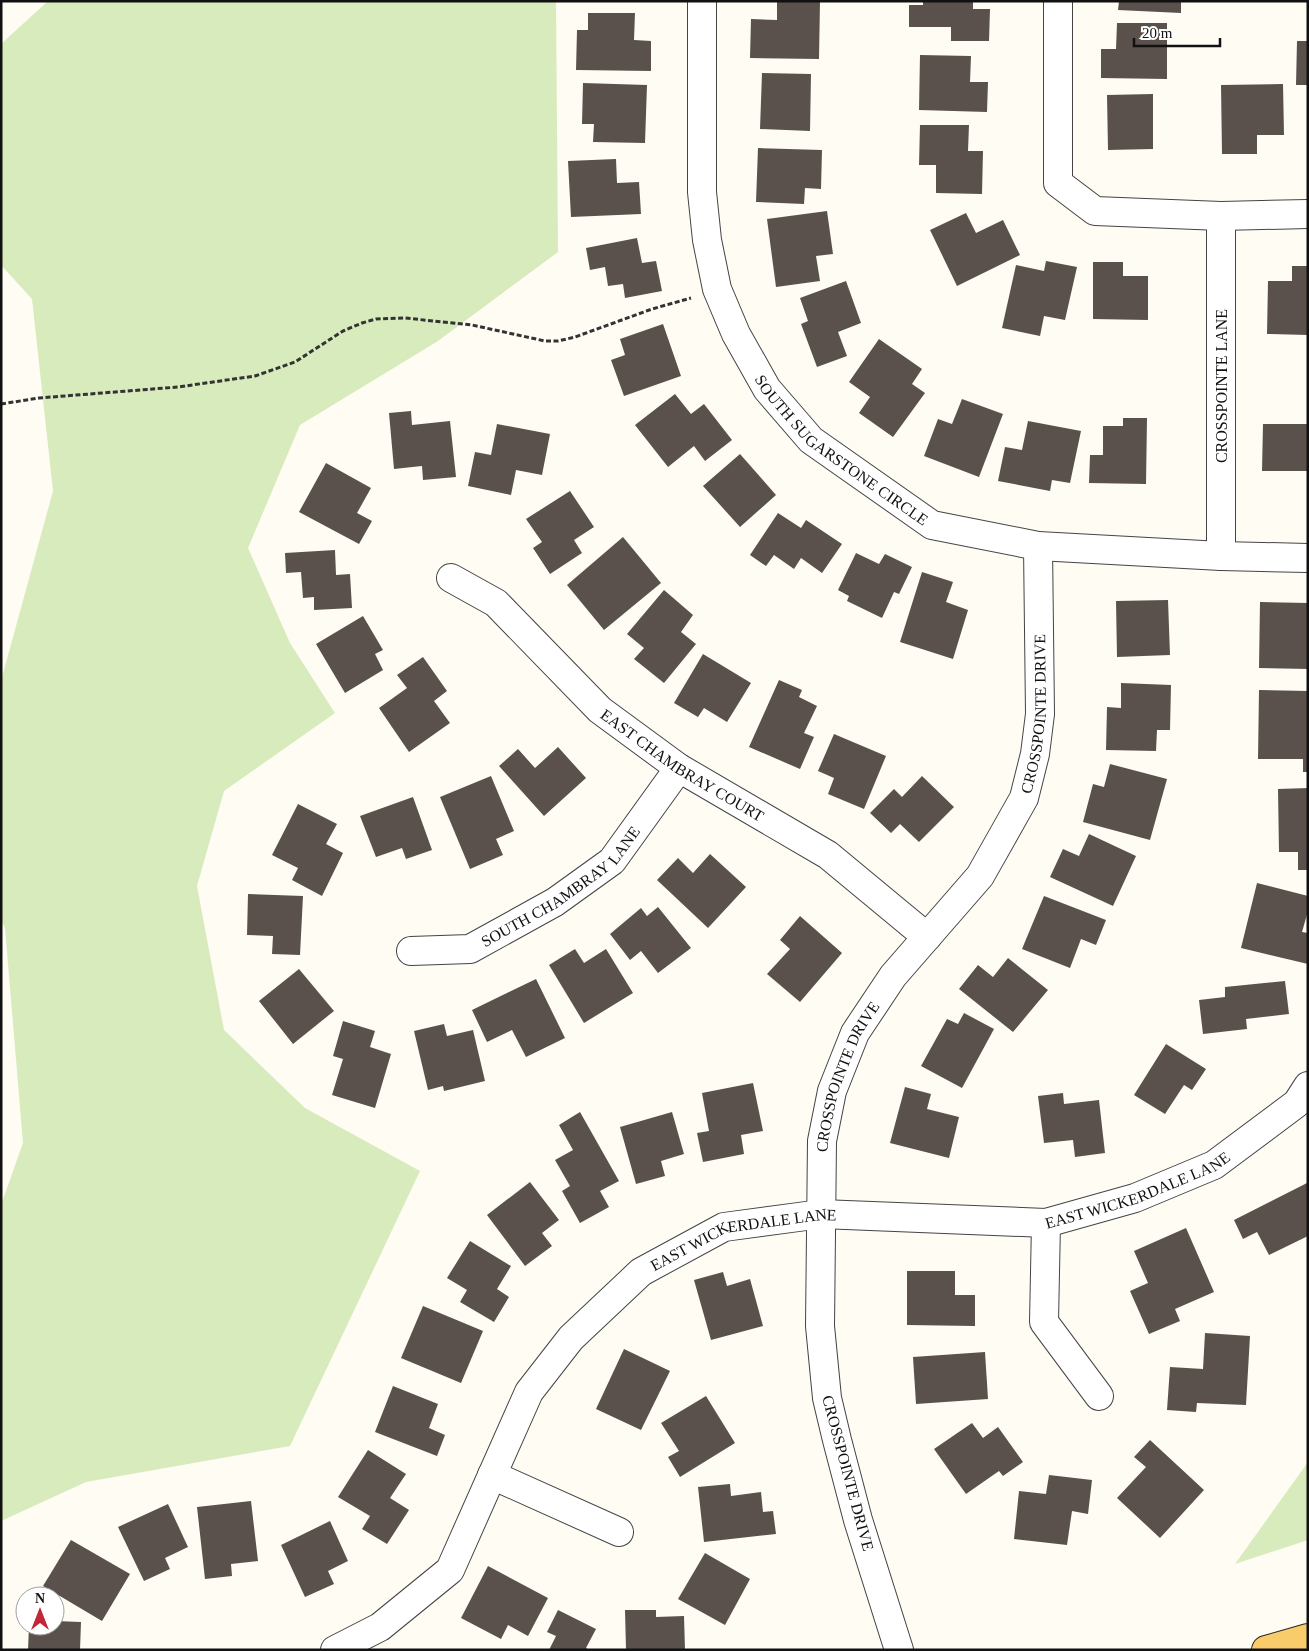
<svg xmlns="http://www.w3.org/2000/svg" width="1309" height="1651" font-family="Georgia,serif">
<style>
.green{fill:#d8ebbd}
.building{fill:#5a514d}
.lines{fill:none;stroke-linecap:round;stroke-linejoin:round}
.minor-casing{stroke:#444;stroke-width:30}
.major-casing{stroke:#222;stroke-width:30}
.path{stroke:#333;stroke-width:3;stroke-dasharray:5 2.5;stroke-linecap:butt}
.minor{stroke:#fff;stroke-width:28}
.major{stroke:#f8cc6b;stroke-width:28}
.labels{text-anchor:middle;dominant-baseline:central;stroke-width:5;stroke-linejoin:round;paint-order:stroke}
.street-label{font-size:16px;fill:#111;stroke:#fff}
</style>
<rect width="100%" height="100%" fill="#fffcf4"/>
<g class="green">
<path d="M48,1H556L558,252L438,341L300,425L248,548L290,643L335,713L224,791L197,886L224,1030L305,1108L420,1171L290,1446L86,1482L1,1521V1205L23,1143L5,928L1,920V681L53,491L32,299L1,265V44Z"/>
<path d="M1308,1462V1540L1235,1564Z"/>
</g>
<g class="building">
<path d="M777,1H820L819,59L750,58L751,19L777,20Z"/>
<path d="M923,1H973V9H990L989,41H951V27H909V5H923Z"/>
<path d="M1119,1H1181V13L1118,10Z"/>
<path d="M588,13H635L634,40L651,41V71L576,70L577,30H588Z"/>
<path d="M1117,23H1167V79L1101,78V49H1116Z"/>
<path d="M1297,41H1308V85H1296Z"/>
<path d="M920,55L971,56L970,82H988L987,112L919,110Z"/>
<path d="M762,73L811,74L810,131L760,129Z"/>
<path d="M583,83L647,85L645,143L593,142L594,124H582Z"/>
<path d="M1283,84L1284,135H1257V154H1222L1221,85Z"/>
<path d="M1153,94V149L1108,150L1107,95Z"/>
<path d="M920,125H969L968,151H983L982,194L936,193V165H919Z"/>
<path d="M758,148L822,150L821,189L805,188L804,204L756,202Z"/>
<path d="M616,159L617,183L639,182L641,214L571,217L568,161Z"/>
<path d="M827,211L833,254L816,256L820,281L776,287L767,219Z"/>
<path d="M966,213L976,233L1003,220L1020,255L957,286L930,230Z"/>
<path d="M637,238L642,263L656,261L662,291L625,298L623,284L608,286L605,267L590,270L586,248Z"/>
<path d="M1046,261L1077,267L1065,320L1044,316L1040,336L1002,328L1016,265L1044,271Z"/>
<path d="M1093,262H1123V276H1148V320L1093,319Z"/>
<path d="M1292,266H1308V335L1267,334L1268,281H1292Z"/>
<path d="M846,281L861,323L838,332L847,356L817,367L801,324L808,321L800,298Z"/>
<path d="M663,324L681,376L624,396L611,360L625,355L620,339Z"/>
<path d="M879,339L922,369L912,384L925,393L893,437L859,413L870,397L849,382Z"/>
<path d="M675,394L691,414L704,404L732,440L705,461L694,446L668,467L635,425Z"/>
<path d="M962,399L1003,414L979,477L924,456L938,419L952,424Z"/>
<path d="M411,411L412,425L450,421L456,477L423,480L422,466L394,469L389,413Z"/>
<path d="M1123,418H1147L1146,484L1089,483L1090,455H1103V426H1123Z"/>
<path d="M1028,421L1081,431L1070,483L1052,480L1050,491L998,481L1005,447L1022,450Z"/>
<path d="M497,424L550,434L542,475L516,470L511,495L468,486L475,452L491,455Z"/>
<path d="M1263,424H1308V471H1262Z"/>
<path d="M740,454L776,495L740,527L703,486Z"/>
<path d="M326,463L371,488L357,513L372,521L359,544L299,512Z"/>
<path d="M570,491L594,527L574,540L582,553L550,574L533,548L542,542L526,519Z"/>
<path d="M778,513L801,528L806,520L842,544L822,573L801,558L794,569L774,555L766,566L750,555Z"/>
<path d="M623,537L661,583L604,630L567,585Z"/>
<path d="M335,550L336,575L350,574L352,608L314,610V597L303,598L301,572L286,573L285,553Z"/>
<path d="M856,553L879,564L885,554L912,567L899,594L894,592L882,618L847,601L849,596L838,590Z"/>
<path d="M922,572L953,582L946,602L968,610L953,659L900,642Z"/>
<path d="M664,590L693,615L681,632L696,644L664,683L634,659L644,648L627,634Z"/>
<path d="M1168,600L1170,655L1117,657L1116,601Z"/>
<path d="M1260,602L1308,603V669L1259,668Z"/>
<path d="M363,616L383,650L375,654L383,670L345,693L316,644Z"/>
<path d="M703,654L751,683L727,722L704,708L698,717L674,703Z"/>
<path d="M423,657L447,691L434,701L450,723L409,752L379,708L407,688L397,675Z"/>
<path d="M779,680L802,690L799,697L817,706L804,733L814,737L800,769L749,747Z"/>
<path d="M1121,683L1171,685L1170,730H1157L1156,751L1106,750L1107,707L1121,708Z"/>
<path d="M1259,690L1308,691V772H1303V759H1258Z"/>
<path d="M834,734L886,756L864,809L828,794L834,778L818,771Z"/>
<path d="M558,747L586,778L544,816L499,766L518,749L535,768Z"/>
<path d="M1110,764L1167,779L1150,840L1083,822L1093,784L1104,787Z"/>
<path d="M491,776L514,831L496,839L503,855L470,869L440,797Z"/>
<path d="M922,776L954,807L919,842L900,824L891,833L870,813L894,789L902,797Z"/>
<path d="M1308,788V870H1298V852H1279L1278,789Z"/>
<path d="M413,797L432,850L406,859L402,848L376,857L360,816Z"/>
<path d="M298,804L337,824L326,844L343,853L322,896L292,880L298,868L272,855Z"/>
<path d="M1089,834L1136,856L1113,906L1050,877L1063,849L1079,856Z"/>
<path d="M710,854L746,887L708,928L657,880L678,858L693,873Z"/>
<path d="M1257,883L1308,896V911L1302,932L1308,933V964L1241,948Z"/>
<path d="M248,894L303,896L300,955L272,954L273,936L247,935Z"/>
<path d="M1044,896L1106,920L1096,945L1081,939L1070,968L1022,949Z"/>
<path d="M658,907L691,948L658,973L641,951L630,960L610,934L641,908L647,916Z"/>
<path d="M800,916L842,953L800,1002L767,974L790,949L780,940Z"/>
<path d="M575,949L584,963L606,949L633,993L584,1023L549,965Z"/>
<path d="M1008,958L1048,990L1013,1032L959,989L978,965L993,977Z"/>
<path d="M299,969L334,1011L293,1044L259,1001Z"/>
<path d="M536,979L565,1038L526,1057L512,1030L487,1042L472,1010Z"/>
<path d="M1285,981L1289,1014L1246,1019L1247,1029L1203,1034L1199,1000L1225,997V987Z"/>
<path d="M964,1013L994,1029L962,1088L921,1066L947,1019L958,1024Z"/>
<path d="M343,1021L375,1031L370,1047L391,1054L375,1108L332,1095L343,1059L333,1056Z"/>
<path d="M444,1024L447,1036L473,1030L485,1081L444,1091L443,1086L428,1090L414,1031Z"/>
<path d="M1166,1044L1206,1069L1192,1090L1184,1085L1165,1114L1134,1095Z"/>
<path d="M753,1083L763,1131L741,1135L744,1154L703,1162L697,1133L709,1131L702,1093Z"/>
<path d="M905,1087L931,1094L927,1109L959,1117L949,1158L890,1143Z"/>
<path d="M1063,1093L1064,1104L1099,1100L1105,1153L1075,1157L1073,1140L1044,1143L1038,1096Z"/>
<path d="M580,1112L619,1181L600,1191L609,1207L580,1223L562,1191L570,1186L555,1160L573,1150L559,1125Z"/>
<path d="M672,1112L684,1154L661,1161L665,1176L636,1184L620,1127Z"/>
<path d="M530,1182L559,1220L542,1233L552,1246L525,1266L487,1215Z"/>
<path d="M1307,1183L1308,1236L1269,1255L1257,1232L1243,1239L1234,1220Z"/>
<path d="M1186,1228L1214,1292L1175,1309L1180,1321L1149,1334L1130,1291L1148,1283L1134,1251Z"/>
<path d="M470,1241L511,1266L497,1289L509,1297L494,1322L460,1302L467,1290L447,1278Z"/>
<path d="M907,1271H955V1295H975V1326L907,1325Z"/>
<path d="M723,1272L727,1286L750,1279L763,1326L711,1340L694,1280Z"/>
<path d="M423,1306L483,1331L461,1383L401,1358Z"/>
<path d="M1205,1333L1250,1336L1246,1405L1197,1403L1196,1412L1167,1410L1170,1367L1203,1369Z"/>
<path d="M624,1349L670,1371L641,1430L596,1409Z"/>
<path d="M985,1352L988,1399L916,1404L913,1357Z"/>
<path d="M393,1386L438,1404L429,1428L445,1435L437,1456L375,1432Z"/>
<path d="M706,1396L735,1443L680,1477L668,1457L679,1451L661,1423Z"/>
<path d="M972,1423L983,1438L998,1427L1023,1462L1003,1476L999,1471L966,1494L934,1449Z"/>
<path d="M1150,1440L1204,1490L1160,1538L1117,1498L1146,1467L1134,1457Z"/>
<path d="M368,1450L406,1474L390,1498L409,1510L387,1544L362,1529L370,1516L338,1497Z"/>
<path d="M1049,1475L1092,1480L1088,1514L1072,1511L1067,1545L1014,1539L1019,1491L1046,1494Z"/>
<path d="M730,1484L731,1496L761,1492L763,1512L773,1511L776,1534L704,1542L698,1487Z"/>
<path d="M251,1501L258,1561L231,1564L232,1576L205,1579L197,1507Z"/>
<path d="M168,1504L188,1547L165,1558L170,1569L144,1581L118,1527Z"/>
<path d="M330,1521L348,1561L328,1571L334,1584L305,1597L281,1545Z"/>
<path d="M71,1540L130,1574L102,1621L43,1586Z"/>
<path d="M705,1553L750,1579L725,1625L678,1599Z"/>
<path d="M488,1566L548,1598L528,1636L508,1625L501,1639L461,1618Z"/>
<path d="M558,1610L596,1629L586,1648L589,1650H549L556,1636L547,1632Z"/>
<path d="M625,1610H656V1617L684,1616L685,1650H626Z"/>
<path d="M55,1621L81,1622L80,1650H28L29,1626H55Z"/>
</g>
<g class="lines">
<defs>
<g id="minor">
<path id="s1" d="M702,1V192L707,240L717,289L736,334L767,389L811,440L932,525L1038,546L1221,556L1308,558"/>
<path d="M1058,1V183L1095,211L1221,216L1308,214"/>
<path d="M1221,216V556"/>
<path id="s2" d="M451,578L496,603L600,710L679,768L828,855L927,937"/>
<path id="s3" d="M411,951L470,949L555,902L612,861L679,768"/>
<path d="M1046,1223L1044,1322L1099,1396"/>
<path d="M492,1475L619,1532"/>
<path id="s4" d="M335,1650L380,1627L450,1570L529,1392L571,1338L641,1272L724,1227L821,1214L1046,1223L1135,1198L1214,1165L1297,1103L1308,1086"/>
<path id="s5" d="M899,1650L858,1520L837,1440L827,1398L820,1326L822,1141L832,1091L855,1033L893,976L980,876L1024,798L1035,754L1040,714L1038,546"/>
</g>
<path id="major" d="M1266,1650L1308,1638"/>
</defs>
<use href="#minor" class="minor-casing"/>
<use href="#major" class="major-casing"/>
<path class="path" d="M1,404L39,398L178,387L255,376L295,362L343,331L362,323L376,319L405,318L472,325L545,341H558L575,337L652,309L691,298"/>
<use href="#minor" class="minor"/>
<use href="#major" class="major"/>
</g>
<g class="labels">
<g class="street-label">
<text transform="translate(1221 386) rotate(-90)">CROSSPOINTE LANE</text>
<text stroke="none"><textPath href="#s1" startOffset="498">SOUTH SUGARSTONE CIRCLE</textPath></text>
<text stroke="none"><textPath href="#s5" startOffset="1009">CROSSPOINTE DRIVE</textPath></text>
<text stroke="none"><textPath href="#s2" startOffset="300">EAST CHAMBRAY COURT</textPath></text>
<text stroke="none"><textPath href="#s3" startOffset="170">SOUTH CHAMBRAY LANE</textPath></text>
<text stroke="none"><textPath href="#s5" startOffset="589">CROSSPOINTE DRIVE</textPath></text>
<text stroke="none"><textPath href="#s4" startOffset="1015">EAST WICKERDALE LANE</textPath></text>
<text stroke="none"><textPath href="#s4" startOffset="610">EAST WICKERDALE LANE</textPath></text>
<text transform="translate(848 1473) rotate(75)">CROSSPOINTE DRIVE</text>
</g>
</g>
<rect width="1309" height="1651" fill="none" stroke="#111111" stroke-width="5"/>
<g transform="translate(40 1611)"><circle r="24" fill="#ffffff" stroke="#a0a0a0"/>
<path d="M0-4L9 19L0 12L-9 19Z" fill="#c32639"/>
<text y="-8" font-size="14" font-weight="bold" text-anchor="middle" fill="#111111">N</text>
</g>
<path d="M1134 38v8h86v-8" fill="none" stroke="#111111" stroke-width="2.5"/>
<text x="1142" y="38" font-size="15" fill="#111111" stroke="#ffffff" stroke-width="4" paint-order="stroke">20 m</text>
</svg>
